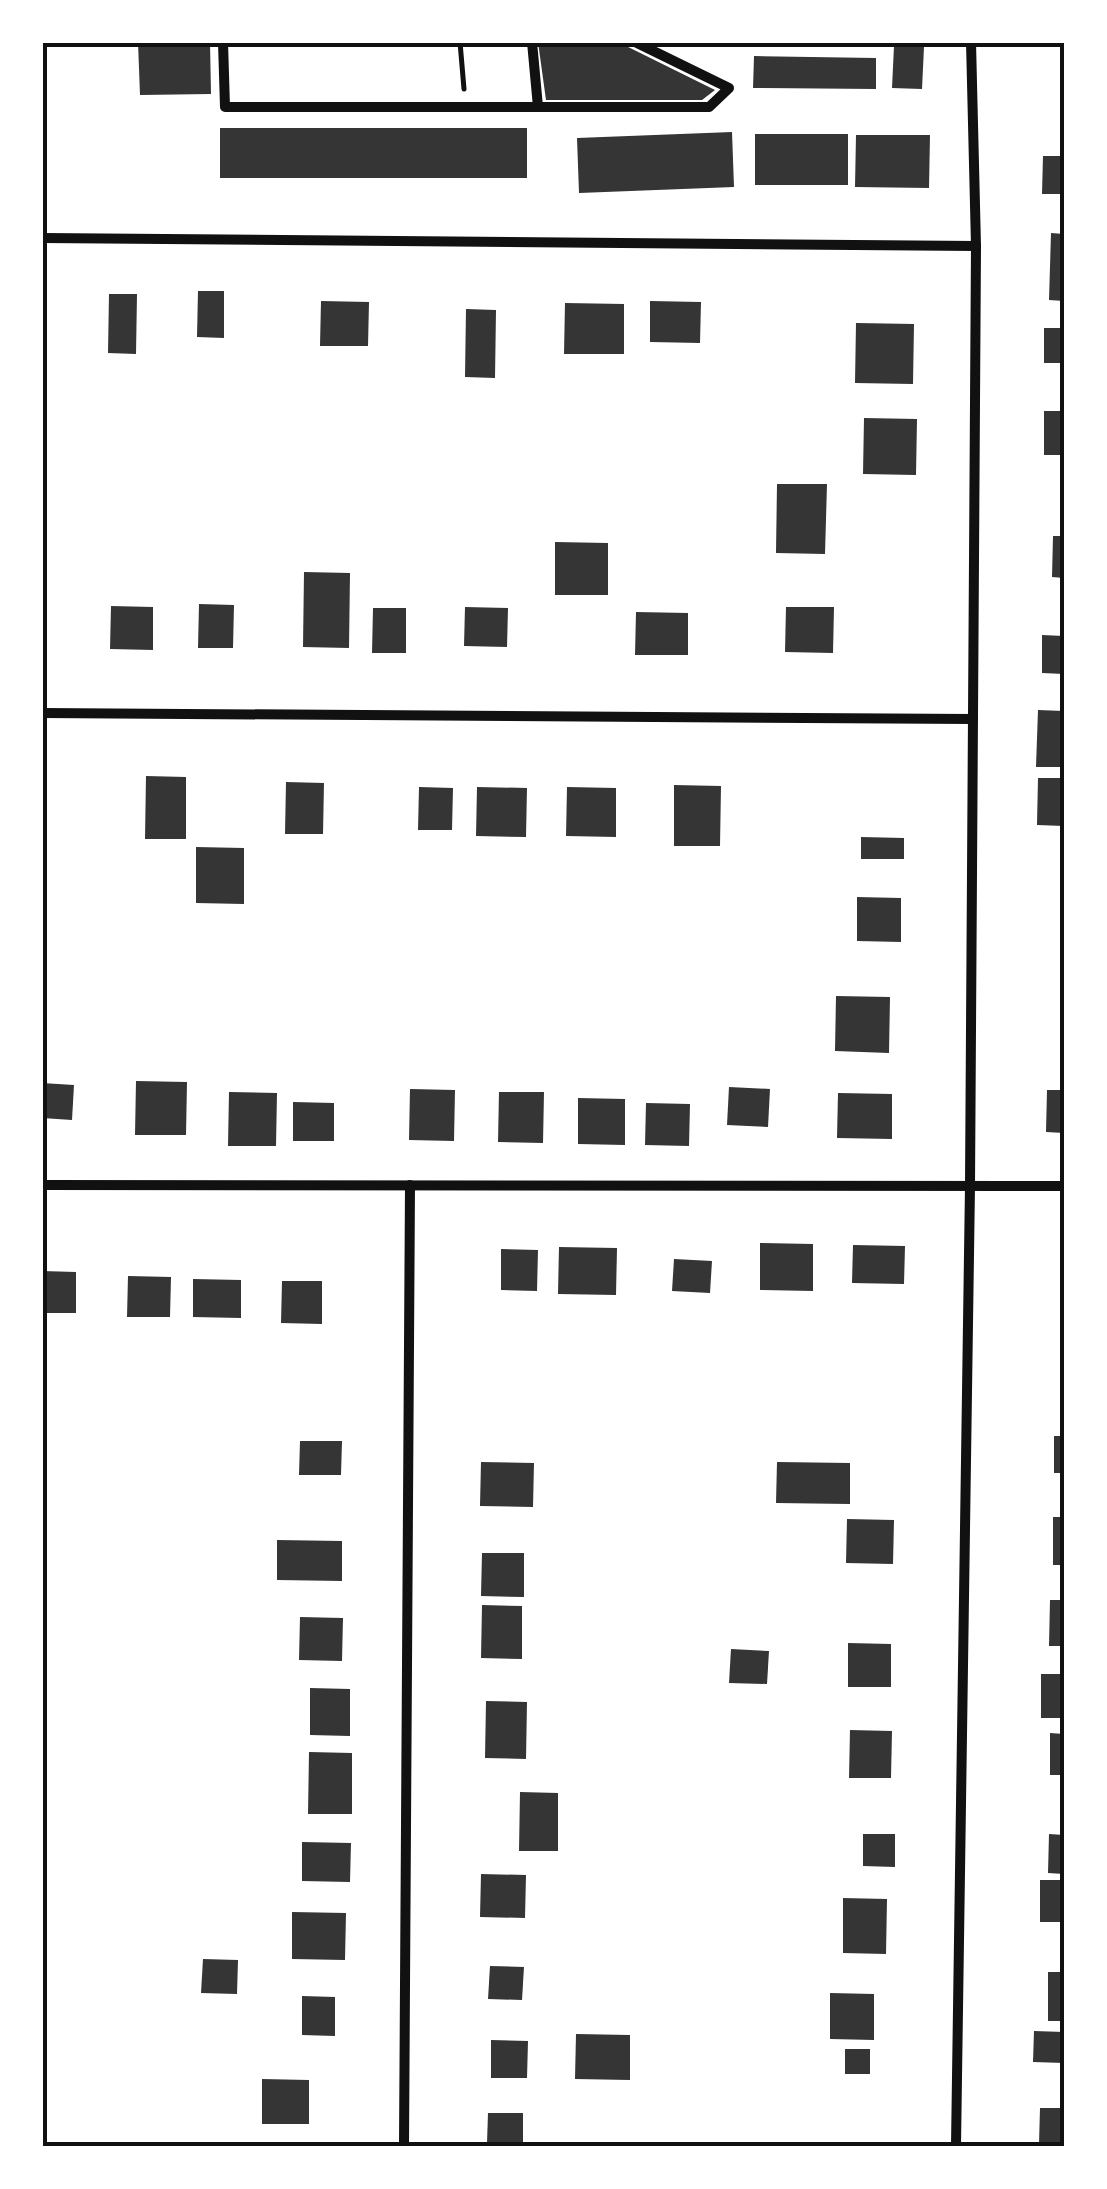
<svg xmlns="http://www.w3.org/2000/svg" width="1107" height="2189" font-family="'Roboto Serif',serif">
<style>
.building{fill:#353535}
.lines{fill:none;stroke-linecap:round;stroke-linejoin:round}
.path{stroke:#111;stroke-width:5}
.minor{stroke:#111;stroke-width:10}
.neatline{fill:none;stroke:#111;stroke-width:4}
</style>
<rect width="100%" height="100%" fill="#fff"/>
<g class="building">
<path d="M138,42H210L211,94L140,95Z"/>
<path d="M538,42H618L715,90L702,100H546Z"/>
<path d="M894,46L924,47L922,89L892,88Z"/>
<path d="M754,56L876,58V89L753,88Z"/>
<rect x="220" y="128" width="307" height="50"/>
<path d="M732,132L734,187L579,193L577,138Z"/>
<rect x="755" y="134" width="93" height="51"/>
<path d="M856,135H930L929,188L855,187Z"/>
<path d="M1043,156H1064V194H1042Z"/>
<path d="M1051,233L1064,234V301L1049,300Z"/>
<path d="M198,291H224V338L197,337Z"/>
<path d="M109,294H137L136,354L108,353Z"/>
<path d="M321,301L369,302L368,346H320Z"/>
<path d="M650,301L701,302L700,343L650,342Z"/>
<path d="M565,303L624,304V354H564Z"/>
<path d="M466,309L496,310L495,378L465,377Z"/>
<path d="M856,323L914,324L913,384L855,383Z"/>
<rect x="1044" y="328" width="20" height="35"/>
<rect x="1044" y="411" width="20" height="44"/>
<path d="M864,418L917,419L916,475L863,474Z"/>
<path d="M777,484H827L825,554L776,553Z"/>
<path d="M1053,536H1064V578L1052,577Z"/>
<path d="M555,542L608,543V595H555Z"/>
<path d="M304,572L350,573L349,648L303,647Z"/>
<path d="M199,604L234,605L233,648H198Z"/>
<path d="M111,606L153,607V650L110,649Z"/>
<path d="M465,607L508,608L507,647L464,646Z"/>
<path d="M786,607H834L833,653L785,652Z"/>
<path d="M373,608H406V653H372Z"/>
<path d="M636,612L688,613V655H635Z"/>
<path d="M1042,635L1064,636V674L1042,673Z"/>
<path d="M1038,710L1064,711V767H1036Z"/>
<path d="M146,776L186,777V839H145Z"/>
<path d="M1038,778H1064V826L1037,825Z"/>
<path d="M286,782L324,783L323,834H285Z"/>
<path d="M674,785L721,786L720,846H674Z"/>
<path d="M419,787L453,788L452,830H418Z"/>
<path d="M477,787L527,788L526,837L476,836Z"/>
<path d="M567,787L616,788V837L566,836Z"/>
<path d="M861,837L904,838V859H861Z"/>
<path d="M196,847L244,848V904L196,903Z"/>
<path d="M857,897L901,898V942L857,941Z"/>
<path d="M836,996L890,997L889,1053L835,1051Z"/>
<path d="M136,1081L187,1082L186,1135H135Z"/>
<path d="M42,1083L74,1085L72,1120L42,1118Z"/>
<path d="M729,1087L770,1089L768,1127L727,1125Z"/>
<path d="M410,1089L455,1090L454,1141L409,1140Z"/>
<path d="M1047,1090H1064V1133L1046,1132Z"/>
<path d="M229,1092L277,1093L276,1146H228Z"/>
<path d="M499,1092H544L543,1143L498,1142Z"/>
<path d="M838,1093L892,1094V1139L837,1138Z"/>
<path d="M578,1098L625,1099V1145L578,1144Z"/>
<path d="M293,1102L334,1103V1141H293Z"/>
<path d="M646,1103L690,1104L689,1146L645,1145Z"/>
<path d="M760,1243L813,1244V1291L760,1290Z"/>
<path d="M853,1245L905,1246L904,1284L852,1283Z"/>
<path d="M559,1247L617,1248L616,1295L558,1294Z"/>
<path d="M501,1249L538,1250L537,1291L501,1290Z"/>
<path d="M674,1259L712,1261L710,1293L672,1291Z"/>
<path d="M42,1271L76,1272V1313H42Z"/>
<path d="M128,1276L171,1277L170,1317H127Z"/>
<path d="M193,1279L241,1280V1318L193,1317Z"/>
<path d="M282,1281H322V1324L281,1323Z"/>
<rect x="1054" y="1436" width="10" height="37"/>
<path d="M300,1441H342L341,1475H299Z"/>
<path d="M481,1462L534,1463L533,1507L480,1506Z"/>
<path d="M777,1462L850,1463V1504L776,1503Z"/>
<rect x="1053" y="1517" width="11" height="48"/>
<path d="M847,1519L894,1520L893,1564L846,1563Z"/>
<path d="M277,1540L342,1541V1581L277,1580Z"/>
<path d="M482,1553H524V1597L481,1596Z"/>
<path d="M1050,1600H1064V1646H1049Z"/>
<path d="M482,1605L522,1606V1659L481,1658Z"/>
<path d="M300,1617L343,1618L342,1661L299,1660Z"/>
<path d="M848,1643L891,1644V1687H848Z"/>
<path d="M731,1649L769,1651L767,1684L729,1683Z"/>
<rect x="1041" y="1674" width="23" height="44"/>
<path d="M310,1688L350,1689V1736L310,1735Z"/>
<path d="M486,1701L527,1702L526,1759L485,1758Z"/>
<path d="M850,1730L892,1731L891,1778H849Z"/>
<path d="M1050,1733L1064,1734V1775H1050Z"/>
<path d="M309,1752L352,1753V1814H308Z"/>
<path d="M520,1792L558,1793V1851H519Z"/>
<path d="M863,1834H895V1867L863,1866Z"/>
<path d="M1049,1834L1064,1835V1874L1048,1873Z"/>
<path d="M302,1842L351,1843L350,1882L302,1881Z"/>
<path d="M481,1874L526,1875L525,1918L480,1917Z"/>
<rect x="1040" y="1880" width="24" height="42"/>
<path d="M843,1898L887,1899L886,1954L843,1953Z"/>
<path d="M292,1912L346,1913L345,1960L292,1959Z"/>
<path d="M203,1959L238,1960L237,1994L201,1993Z"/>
<path d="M490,1966L524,1967L522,2000L488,1999Z"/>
<rect x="1048" y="1972" width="16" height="49"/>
<path d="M830,1993L874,1994V2040L830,2039Z"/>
<path d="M302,1996L335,1997V2036L302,2035Z"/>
<path d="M1034,2031L1064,2032V2063L1033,2062Z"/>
<path d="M576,2034L630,2035V2080L575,2079Z"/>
<path d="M491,2040L528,2041L527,2078H491Z"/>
<rect x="845" y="2049" width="25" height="25"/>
<path d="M262,2079L309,2080V2124H262Z"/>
<path d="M1040,2108H1064V2144H1039Z"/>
<path d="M488,2113H523V2144L487,2143Z"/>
</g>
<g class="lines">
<path class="path" d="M460,42L464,89"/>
<g class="minor">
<path d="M223,42L225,107H709L729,88L635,42"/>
<path d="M532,42L538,107"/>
<path d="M42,238L976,246"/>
<path d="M42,713L973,719"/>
<path d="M42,1185L1064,1186"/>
<path d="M404,2146L410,1185"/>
<path d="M956,2146L970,1186L976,246L971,42"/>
</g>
</g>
<rect width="1107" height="2189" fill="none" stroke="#ffffff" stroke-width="90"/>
<rect x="45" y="45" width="1017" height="2099" class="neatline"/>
</svg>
